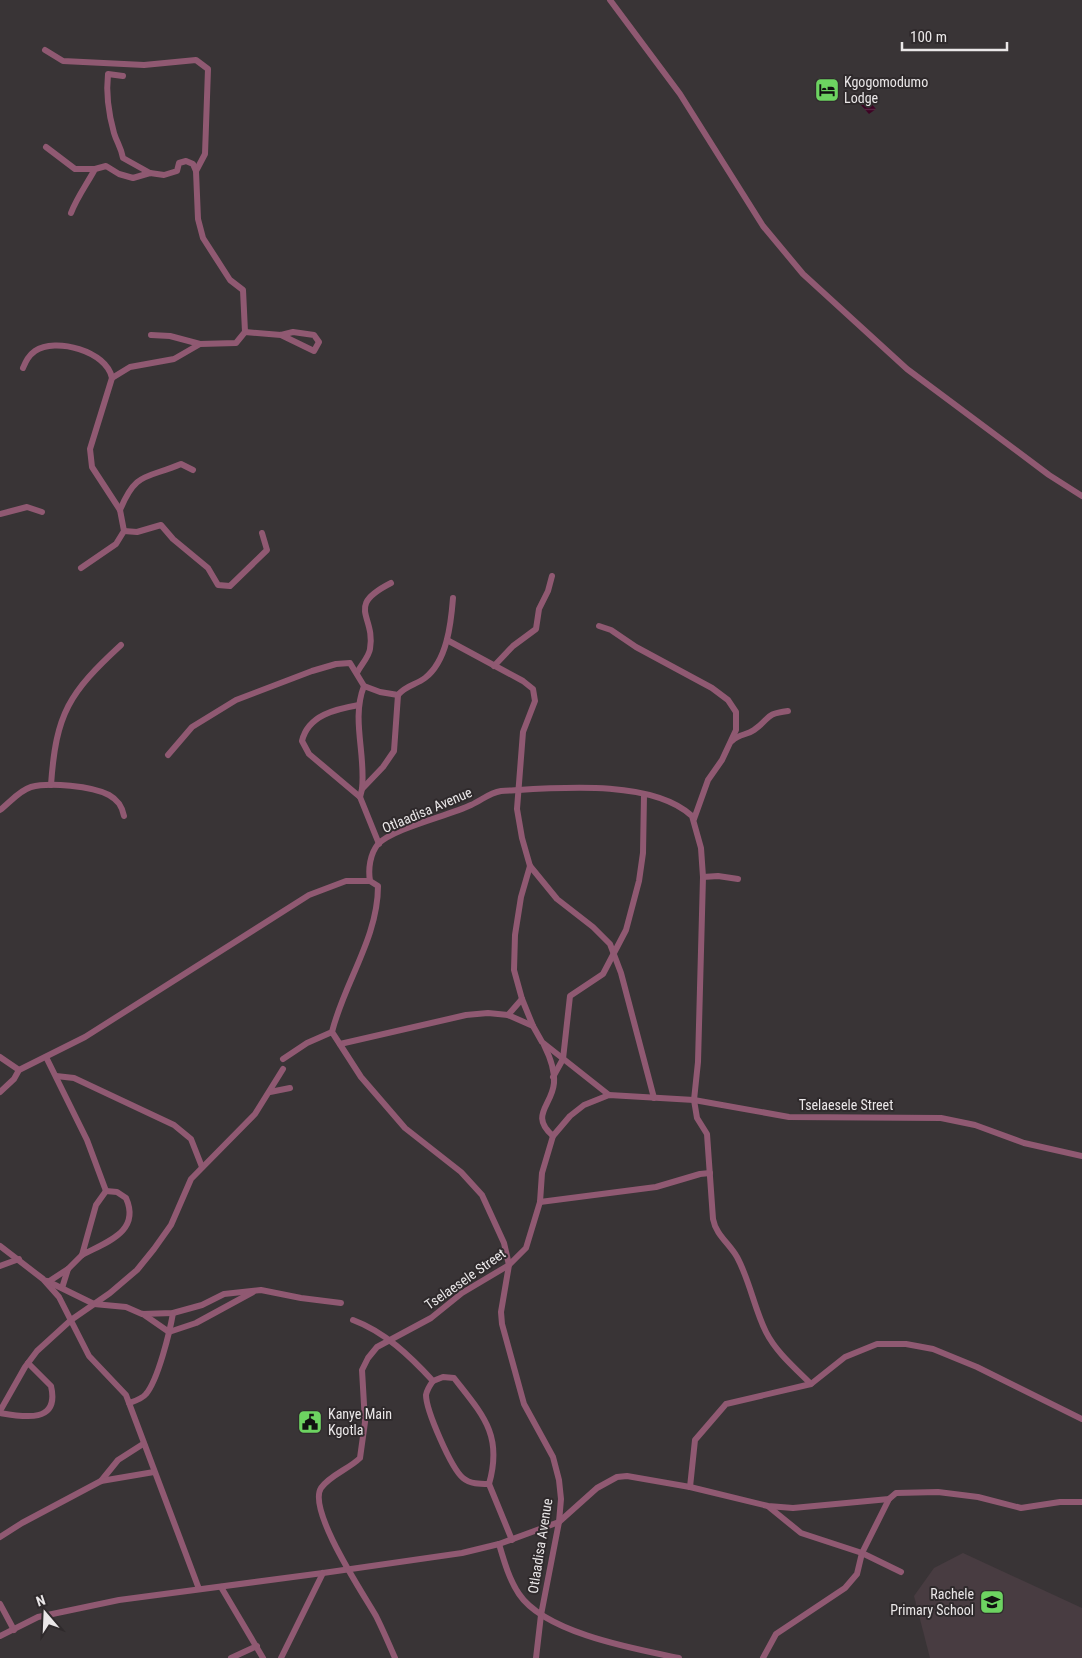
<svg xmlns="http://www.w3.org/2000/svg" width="1082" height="1658" font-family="'Roboto Condensed',sans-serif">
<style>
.built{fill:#483c41}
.water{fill:url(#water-rules)}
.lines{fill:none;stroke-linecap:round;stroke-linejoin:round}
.minor{stroke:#905972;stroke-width:6}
.labels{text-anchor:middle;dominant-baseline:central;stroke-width:4;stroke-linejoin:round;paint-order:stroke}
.poi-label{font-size:14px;fill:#eae7e8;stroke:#2f2a2c;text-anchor:start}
.street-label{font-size:14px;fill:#eae7e8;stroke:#2f2a2c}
</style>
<defs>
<pattern id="water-rules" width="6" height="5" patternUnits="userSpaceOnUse" patternTransform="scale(1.25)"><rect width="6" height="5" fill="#3d0324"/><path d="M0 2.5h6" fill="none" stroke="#592844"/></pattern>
</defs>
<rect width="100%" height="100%" fill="#393436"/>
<path class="built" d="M963,1553L1082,1608V1658H930L914,1596L934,1568Z"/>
<path class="water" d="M866,98L876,109L869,114L860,104Z"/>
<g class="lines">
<g class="minor">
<path d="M610,0L680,94L763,226L803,274L907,369L1049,475L1082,496"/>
<path d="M45,50L63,61L144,65L196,60L208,69L205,154L196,171L198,219L203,238L230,280L243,290L245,332L236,343L200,344L174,359L130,367L112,378L90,449L92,467L120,510L124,531L116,544L81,568"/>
<path d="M123,76L108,74C106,92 109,115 114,133C117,143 121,147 123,158L150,173"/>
<path d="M46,147L75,169H95"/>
<path d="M71,213C77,197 87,184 95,169L106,166L119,174L133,178L150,173L164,175L177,171L179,163L186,161L193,164L196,171"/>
<path d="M245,332L281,335L293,332L314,335L319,342L314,351L281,335"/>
<path d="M151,335L170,336L200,344"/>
<path d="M23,368C26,361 28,356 35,351C55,337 107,351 112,378"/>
<path d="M120,510C136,471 146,479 181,464L193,470"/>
<path d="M0,514L27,507L42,512"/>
<path d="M124,531L137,532L161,525L173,539L208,568L218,585L230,586L267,550L262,533"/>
<path d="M599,626L611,630L636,647L712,688L728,700L736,712V730L722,760L708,780L694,819"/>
<path d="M447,640L523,681L533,689L535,701L523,732L517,809L522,838L530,866L521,897L515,935L514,970L522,999L533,1026"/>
<path d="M494,666L513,646L536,629L539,609L548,591L552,576"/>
<path d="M357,673C360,666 369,657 370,649C376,615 344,607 391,583"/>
<path d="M359,705C336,709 308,715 302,741L309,754L360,797"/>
<path d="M732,741C739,734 747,735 754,730C771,718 764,714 788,711"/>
<path d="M168,755L192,727L236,700L312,671L336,664L350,663L364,686L380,692L398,695C406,685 416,685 425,678C447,661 451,624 453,598"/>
<path d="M51,785C56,713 69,693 121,645"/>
<path d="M362,789C366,754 351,719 364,686"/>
<path d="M0,810C9,803 20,790 31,787C49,782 92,786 109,795C118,800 122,806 124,816"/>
<path d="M379,844L360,797L362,789L383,767L394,751L398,695"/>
<path d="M530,866L557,899L593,927L610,944L621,973L654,1098"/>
<path d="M703,877L718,876L738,879"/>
<path d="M508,1015L522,999"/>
<path d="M340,1044L466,1015L488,1013L508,1015L533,1026L542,1042L609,1095"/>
<path d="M544,1045C550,1057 555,1070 554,1083C552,1106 529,1115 553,1136"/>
<path d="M0,1057L19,1070"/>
<path d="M46,1057L87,1140L106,1191"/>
<path d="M283,1059L307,1043L332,1032"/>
<path d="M56,1076L74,1078L174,1125L191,1139L202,1167"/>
<path d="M553,1077L563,1059L570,996L603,974L626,930L639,881L643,853L644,795"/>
<path d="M0,1092L14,1079L19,1070L85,1037L309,895L346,881H370"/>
<path d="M270,1092L290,1088"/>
<path d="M106,1191L117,1192L126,1198C141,1232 106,1242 82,1255L96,1205Z"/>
<path d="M540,1202L656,1187L700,1174L710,1173"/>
<path d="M0,1246L43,1279L59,1297L89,1356L126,1395L199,1589"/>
<path d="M0,1266L19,1259"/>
<path d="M47,1281L94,1304L126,1307L142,1314L173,1313L202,1305L224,1294L261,1290L301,1298L341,1303"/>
<path d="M48,1282L68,1269"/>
<path d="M62,1288L68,1269L82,1255"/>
<path d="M143,1314L169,1332L196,1323L253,1292"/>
<path d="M353,1320C385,1332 410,1356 433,1381L443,1377L454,1378C483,1415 503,1435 489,1484"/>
<path d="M433,1381C430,1385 427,1390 426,1395C426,1410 451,1468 463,1478C470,1484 480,1484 489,1484L512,1540"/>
<path d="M129,1403C135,1401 142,1399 146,1394C158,1380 170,1331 173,1313"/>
<path d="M0,1411L25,1367L37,1351L71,1320L110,1293L137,1270L154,1249L171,1225L191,1179L255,1114L283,1069"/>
<path d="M0,1413C23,1417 60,1424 51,1386L28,1363"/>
<path d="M101,1481L118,1460L143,1444"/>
<path d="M690,1487L695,1440L726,1404L811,1384L845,1357L877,1344H906L933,1349L977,1367L1082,1419"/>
<path d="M769,1507L801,1533L862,1553L901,1572"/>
<path d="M0,1537L22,1523L101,1481L154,1472"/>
<path d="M499,1544C504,1561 509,1579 519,1594C545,1633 635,1649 679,1658"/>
<path d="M221,1587L263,1658"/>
<path d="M0,1604L14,1630"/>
<path d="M0,1636L38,1617L119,1600L323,1573L462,1553L499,1544L559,1522L597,1488L617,1477L627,1476L690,1487L768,1506L793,1508L889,1499L896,1493L938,1492L978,1497L1021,1508L1060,1502H1082"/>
<path d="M231,1658L257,1646"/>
<path d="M281,1658L323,1573"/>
<path d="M395,1658C389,1644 383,1630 376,1616C364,1595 307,1510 321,1488C330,1475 349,1469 360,1458L365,1422L362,1370L368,1358L377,1347L431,1318L462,1293L509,1265L526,1248L540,1202L542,1173L553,1136L570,1116L584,1105L609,1095L694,1100L789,1117L941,1118L975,1125L1024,1143L1082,1156"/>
<path d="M536,1658L541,1615L559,1522L561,1499L559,1480L553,1457L524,1404L502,1324L501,1312L509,1265L504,1243L482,1195L461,1172L405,1128L361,1077L332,1032C344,983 378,938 378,886L370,881C368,869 370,854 378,844C394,828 448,816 471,805C482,800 489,793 501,791C553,788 651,778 692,816L701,848L703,877L698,1062L694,1100L697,1118L707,1134L713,1219C716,1235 729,1243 737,1257C750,1281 754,1308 766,1332C776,1352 795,1368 811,1384"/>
<path d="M763,1658L776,1634L845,1588L857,1574L862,1553L889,1499"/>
</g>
</g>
<defs>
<symbol id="hotel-square" viewBox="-11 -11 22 22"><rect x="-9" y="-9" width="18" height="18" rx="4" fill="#6dd361" stroke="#2f2a2c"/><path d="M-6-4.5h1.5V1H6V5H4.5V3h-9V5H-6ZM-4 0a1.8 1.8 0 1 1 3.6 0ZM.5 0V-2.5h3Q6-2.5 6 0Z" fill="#111"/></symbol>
<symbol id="civic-square" viewBox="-11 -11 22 22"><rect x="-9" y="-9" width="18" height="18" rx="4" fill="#6dd361" stroke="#2f2a2c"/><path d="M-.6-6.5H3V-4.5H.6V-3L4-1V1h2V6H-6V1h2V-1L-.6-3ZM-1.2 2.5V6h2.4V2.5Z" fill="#111"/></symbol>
<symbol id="school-square" viewBox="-11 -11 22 22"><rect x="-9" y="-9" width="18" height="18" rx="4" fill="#6dd361" stroke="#2f2a2c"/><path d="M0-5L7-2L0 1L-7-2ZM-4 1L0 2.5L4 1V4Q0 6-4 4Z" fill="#111"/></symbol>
</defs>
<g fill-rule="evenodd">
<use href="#hotel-square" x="813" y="76" width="28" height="28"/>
<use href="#civic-square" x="296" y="1408" width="28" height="28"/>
<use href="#school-square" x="978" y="1588" width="28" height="28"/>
</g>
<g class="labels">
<g class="poi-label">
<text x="844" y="82">Kgogomodumo<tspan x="844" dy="16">Lodge</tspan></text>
<text x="328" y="1414">Kanye Main<tspan x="328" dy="16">Kgotla</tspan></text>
<text x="974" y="1594" text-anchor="end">Rachele<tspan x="974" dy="16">Primary School</tspan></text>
</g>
<g class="street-label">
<text transform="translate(427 810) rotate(-23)">Otlaadisa Avenue</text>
<text x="846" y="1105">Tselaesele Street</text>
<text transform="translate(465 1279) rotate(-35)">Tselaesele Street</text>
<text transform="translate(540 1546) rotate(-81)">Otlaadisa Avenue</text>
</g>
</g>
<g transform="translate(45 1613) rotate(341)" stroke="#2f2a2c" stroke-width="4" paint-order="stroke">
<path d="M0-4L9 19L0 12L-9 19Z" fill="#eae7e8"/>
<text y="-8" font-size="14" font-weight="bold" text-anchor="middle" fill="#eae7e8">N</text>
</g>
<path d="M902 42v8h105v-8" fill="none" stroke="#eae7e8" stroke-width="2.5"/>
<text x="910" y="42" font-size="15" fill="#eae7e8" stroke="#2f2a2c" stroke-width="4" paint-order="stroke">100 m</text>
</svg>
